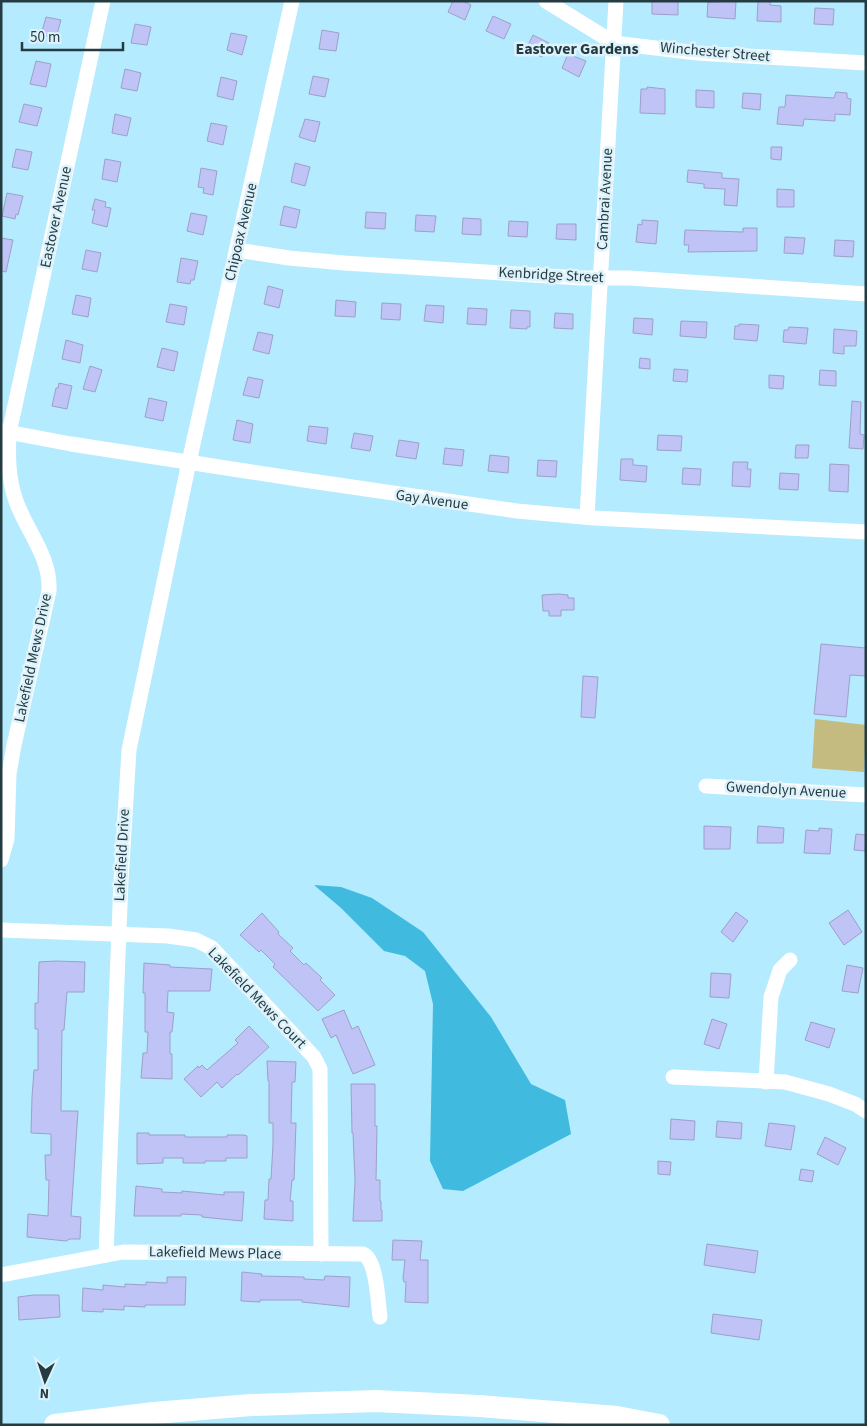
<svg xmlns="http://www.w3.org/2000/svg" width="867" height="1426" font-family="'Source Sans 3',sans-serif">
<style>
.green{fill:#c3bb80}
.water{fill:#40bbdf}
.building{fill:#bfc3f5;stroke:#9da0ca}
.lines{fill:none;stroke-linecap:round;stroke-linejoin:round}
.minor{stroke:#fff;stroke-width:15}
.highway{stroke:#fff;stroke-width:22}
.labels{text-anchor:middle;dominant-baseline:central;stroke-width:5;stroke-linejoin:round;paint-order:stroke}
.street-label{font-size:15px;fill:#253b42;stroke:#ddf2fa}
.neighbourhood-label{font-size:16px;font-weight:bold;fill:#253b42;stroke:#ddf2fa}
</style>
<rect width="100%" height="100%" fill="#b4ebfe"/>
<path class="green" d="M815,719L866,725L864,772L812,768Z"/>
<path class="water" d="M314,885L341,887L372,898L423,932L491,1017L531,1084L565,1100L571,1134L463,1191L443,1189L430,1161L433,1004L425,971L405,956L384,951L341,908Z"/>
<g class="building">
<path d="M453,1H463L471,5L465,20L448,12Z"/>
<path d="M652,1H678V15L652,14Z"/>
<path d="M736,1L735,19L707,17L708,2Z"/>
<path d="M758,1H770V5L781,6V22L757,21Z"/>
<path d="M815,8L834,9L833,25L814,24Z"/>
<path d="M493,16L511,24L504,39L486,31Z"/>
<path d="M46,17L61,20L56,38L41,35Z"/>
<path d="M135,24L151,27L147,45L131,43Z"/>
<path d="M322,30L339,33L336,51L319,49Z"/>
<path d="M231,33L247,36L242,55L227,50Z"/>
<path d="M533,35L549,43L542,57L526,49Z"/>
<path d="M568,54L586,61L579,77L562,68Z"/>
<path d="M36,61L51,64L46,87L30,84Z"/>
<path d="M125,69L141,73L137,91L121,88Z"/>
<path d="M313,76L329,79L325,97L309,94Z"/>
<path d="M221,77L237,81L233,100L217,96Z"/>
<path d="M647,87L665,89V114L640,113L641,89H647Z"/>
<path d="M696,90L714,91V108L696,107Z"/>
<path d="M836,92L847,93V98L851,99L850,115L835,114V121L804,119L803,126L777,124L779,107H785L786,95L834,98Z"/>
<path d="M743,93L761,94L760,110L742,108Z"/>
<path d="M24,104L42,108L37,126L19,122Z"/>
<path d="M115,114L131,118L127,136L112,133Z"/>
<path d="M305,119L320,122L315,142L299,137Z"/>
<path d="M211,123L227,126L223,145L207,141Z"/>
<path d="M771,147H782L781,160L771,159Z"/>
<path d="M16,149L32,152L28,170L12,167Z"/>
<path d="M105,159L121,162L117,182L102,179Z"/>
<path d="M295,163L310,167L305,186L291,182Z"/>
<path d="M201,168L217,171L213,195L203,193L204,188L198,187Z"/>
<path d="M688,170L722,173V178L739,179L737,206L724,205L725,189L704,188V184L687,182Z"/>
<path d="M777,189L794,190V207H777Z"/>
<path d="M7,193L23,196L18,215L16,214L15,219L2,216Z"/>
<path d="M95,199L106,202L105,207L111,208L107,227L92,223L95,210H92Z"/>
<path d="M284,206L300,210L296,228L280,225Z"/>
<path d="M366,212L386,213L385,229L365,228Z"/>
<path d="M191,213L207,216L203,235L187,231Z"/>
<path d="M416,215L436,216L434,232L415,231Z"/>
<path d="M463,218L481,219V235L462,234Z"/>
<path d="M642,220L658,221L656,244L636,242L638,224L642,225Z"/>
<path d="M509,221L528,222L527,237L508,236Z"/>
<path d="M557,224H576V240L556,239Z"/>
<path d="M743,228H757V251L688,252L689,245H684L685,230L743,232Z"/>
<path d="M785,237L805,238L803,254L784,253Z"/>
<path d="M1,238L13,240L6,272L1,271Z"/>
<path d="M835,240L854,241L853,257L834,256Z"/>
<path d="M86,250L101,253L97,272L82,269Z"/>
<path d="M181,258L198,261L194,280H191L190,284L177,282Z"/>
<path d="M268,286L283,290L279,308L264,304Z"/>
<path d="M76,295L91,298L88,317L72,314Z"/>
<path d="M336,300L356,302L355,317L335,316Z"/>
<path d="M382,303L401,304L400,320L381,319Z"/>
<path d="M170,304L187,307L184,325L166,322Z"/>
<path d="M426,305L444,306L443,323L424,321Z"/>
<path d="M468,308L487,309L486,325L467,324Z"/>
<path d="M511,310L530,311V327H527V329L510,328Z"/>
<path d="M555,313L573,314V329L554,328Z"/>
<path d="M634,318L653,319L652,335L633,333Z"/>
<path d="M681,321L707,322L706,338L680,336Z"/>
<path d="M739,324L759,325L757,341L734,339L735,326H739Z"/>
<path d="M789,327L808,328L806,344L783,342L784,330H788Z"/>
<path d="M834,329L857,331L856,346H844V354L833,353Z"/>
<path d="M258,332L273,335L269,354L253,350Z"/>
<path d="M66,340L83,345L80,363L62,359Z"/>
<path d="M162,348L178,352L174,371L157,367Z"/>
<path d="M640,358L650,359V369L639,368Z"/>
<path d="M90,366L102,370L95,392L83,389Z"/>
<path d="M674,369L688,370L687,382L673,381Z"/>
<path d="M820,370L836,371V386L819,385Z"/>
<path d="M769,375L784,376L783,389L769,388Z"/>
<path d="M248,377L263,380L259,398L243,395Z"/>
<path d="M59,383L72,386L67,409L52,406L56,388H58Z"/>
<path d="M149,398L167,402L163,421L145,417Z"/>
<path d="M852,401L861,402L860,434L864,435L863,449L849,448Z"/>
<path d="M237,420L253,424L250,443L233,440Z"/>
<path d="M309,426L328,428L326,444L307,441Z"/>
<path d="M354,433L373,436L370,451L351,448Z"/>
<path d="M658,435L682,436L681,451L657,450Z"/>
<path d="M399,440L419,443L416,459L396,456Z"/>
<path d="M796,445H809L808,458H795Z"/>
<path d="M445,448L464,450L462,466L443,464Z"/>
<path d="M490,455L509,457L508,473L488,471Z"/>
<path d="M621,459H633V465L647,466L646,482L620,480Z"/>
<path d="M538,460L557,461L556,477L537,476Z"/>
<path d="M733,462H748L747,469H751L750,487L732,486Z"/>
<path d="M830,464L849,465L848,492L829,491Z"/>
<path d="M683,468L701,469L700,485L682,484Z"/>
<path d="M780,473L799,474L798,490L779,489Z"/>
<path d="M558,594L568,595V598H574V610H561V616H549V611H543L542,595Z"/>
<path d="M821,644L866,648V676L850,675L846,717L814,714Z"/>
<path d="M583,676L598,677L595,718L581,717Z"/>
<path d="M704,826L731,827L730,849H704Z"/>
<path d="M758,826L784,828L783,843H757Z"/>
<path d="M819,828L832,829L830,854L804,853L806,830L819,831Z"/>
<path d="M856,834L866,835L865,851L854,850Z"/>
<path d="M848,910L862,932L844,945L829,923Z"/>
<path d="M736,912L748,921L733,942L721,932Z"/>
<path d="M262,913L279,932L278,934L293,948L290,951L304,965L306,963L322,978L320,980L335,995L318,1011L273,967L275,964L261,950L259,952L240,935Z"/>
<path d="M56,961L85,962L84,992H67L64,1030H62L61,1111H78L71,1216L81,1217L80,1239H70L66,1241L27,1237L28,1214L48,1216L49,1180H46L45,1155H51V1134L31,1133L32,1097L34,1070H38V1029H35V1003H38L39,962Z"/>
<path d="M144,963L170,965V967L212,969L210,991H168L167,1012L174,1013L172,1032H170V1054H172V1079L141,1078L143,1053H147L148,1032H145V993H143Z"/>
<path d="M847,965L863,968L858,993L842,991Z"/>
<path d="M711,973L731,974L729,998L710,997Z"/>
<path d="M344,1010L352,1029L358,1026L375,1065L353,1074L336,1035L331,1038L322,1019Z"/>
<path d="M712,1019L727,1024L719,1049L704,1044Z"/>
<path d="M811,1022L835,1029L829,1048L805,1040Z"/>
<path d="M249,1026L269,1047L238,1075L237,1074L222,1088L217,1082L201,1097L184,1079L198,1066L199,1068L202,1065L207,1070L238,1043L235,1040Z"/>
<path d="M267,1061L296,1062L295,1082H292L291,1123H296L294,1180H292L290,1201H293V1221L264,1219L265,1200H268L269,1179H271L273,1144V1123H269V1081H268Z"/>
<path d="M351,1084H375V1126H377L376,1180H380V1201H381V1210H382V1221H353L355,1181L353,1133H352Z"/>
<path d="M671,1119L695,1121L694,1140L670,1139Z"/>
<path d="M717,1121L742,1123L741,1139L716,1137Z"/>
<path d="M769,1123L795,1126L791,1150L765,1146Z"/>
<path d="M137,1133H149V1135H185V1137H227V1135H244L247,1136V1158H226V1161H205V1163H183V1158H163V1163L137,1164Z"/>
<path d="M825,1137L846,1148L838,1165L817,1154Z"/>
<path d="M658,1161L671,1162L670,1175L658,1174Z"/>
<path d="M801,1169L814,1171L812,1182L799,1180Z"/>
<path d="M136,1186L162,1189V1192L182,1193V1191L224,1195V1192H244L242,1221L202,1217V1215L181,1214V1216H134Z"/>
<path d="M393,1240L422,1241L420,1260H428V1303L405,1302L406,1282H404L403,1278L405,1260H392Z"/>
<path d="M707,1244L758,1251L755,1273L704,1265Z"/>
<path d="M242,1272L262,1274L261,1276L304,1277V1279L324,1280L325,1276L350,1277L349,1307L302,1302V1300H260V1302L241,1301Z"/>
<path d="M167,1277H186L185,1305H145V1307L124,1306V1310L103,1309V1312L82,1311L83,1288L103,1290V1285L125,1287V1284L146,1285V1282L167,1283Z"/>
<path d="M34,1295H59L60,1317L19,1320L18,1297Z"/>
<path d="M713,1314L762,1320L759,1340L711,1333Z"/>
</g>
<g class="lines">
<g class="minor">
<path d="M546,1L614,43L697,53L866,63"/>
<path d="M237,250L289,258L344,263L580,278H629L866,294"/>
<path d="M2,431L71,444L304,480L517,511L594,518L866,532"/>
<path d="M587,517L616,1"/>
<path d="M706,786L866,795"/>
<path d="M1,860L7,839L9,774L14,745L49,591C51,557 27,532 16,501C8,478 8,457 9,433L103,1"/>
<path d="M1,930L168,936L196,940L212,948L314,1057L320,1069L321,1254"/>
<path d="M673,1077L785,1082L829,1094L855,1104L866,1111"/>
<path d="M766,1082L771,997L780,970L790,960"/>
<path d="M106,1255L121,881L129,750L189,462L292,1"/>
<path d="M1,1275L123,1252L363,1254C377,1260 378,1303 380,1317"/>
</g>
<path class="highway" d="M55,1425L154,1413L251,1405L376,1401L479,1406L617,1417L659,1425"/>
</g>
<g class="labels">
<g class="street-label">
<text transform="translate(715 52) rotate(5)">Winchester Street</text>
<text transform="translate(605 199) rotate(-87)">Cambrai Avenue</text>
<text transform="translate(56 217) rotate(-78)">Eastover Avenue</text>
<text transform="translate(241 232) rotate(-77)">Chipoax Avenue</text>
<text transform="translate(551 275) rotate(3)">Kenbridge Street</text>
<text transform="translate(432 500) rotate(8)">Gay Avenue</text>
<text transform="translate(33 658) rotate(-78)">Lakefield Mews Drive</text>
<text transform="translate(786 790) rotate(3)">Gwendolyn Avenue</text>
<text transform="translate(122 855) rotate(-87)">Lakefield Drive</text>
<text transform="translate(257 998) rotate(46)">Lakefield Mews Court</text>
<text transform="translate(215 1253) rotate(1)">Lakefield Mews Place</text>
</g>
<g class="neighbourhood-label">
<text x="577" y="49">Eastover Gardens</text>
</g>
</g>
<rect width="867" height="1426" fill="none" stroke="#253b42" stroke-width="5"/>
<g transform="translate(45 1381) rotate(183)" stroke="#ddf2fa" stroke-width="4" paint-order="stroke">
<path d="M0-4L9 19L0 12L-9 19Z" fill="#253b42"/>
<text y="-8" font-size="14" font-weight="bold" text-anchor="middle" fill="#253b42">N</text>
</g>
<path d="M22 42v8h101v-8" fill="none" stroke="#253b42" stroke-width="2.5"/>
<text x="30" y="42" font-size="15" fill="#253b42" stroke="#ddf2fa" stroke-width="4" paint-order="stroke">50 m</text>
</svg>
